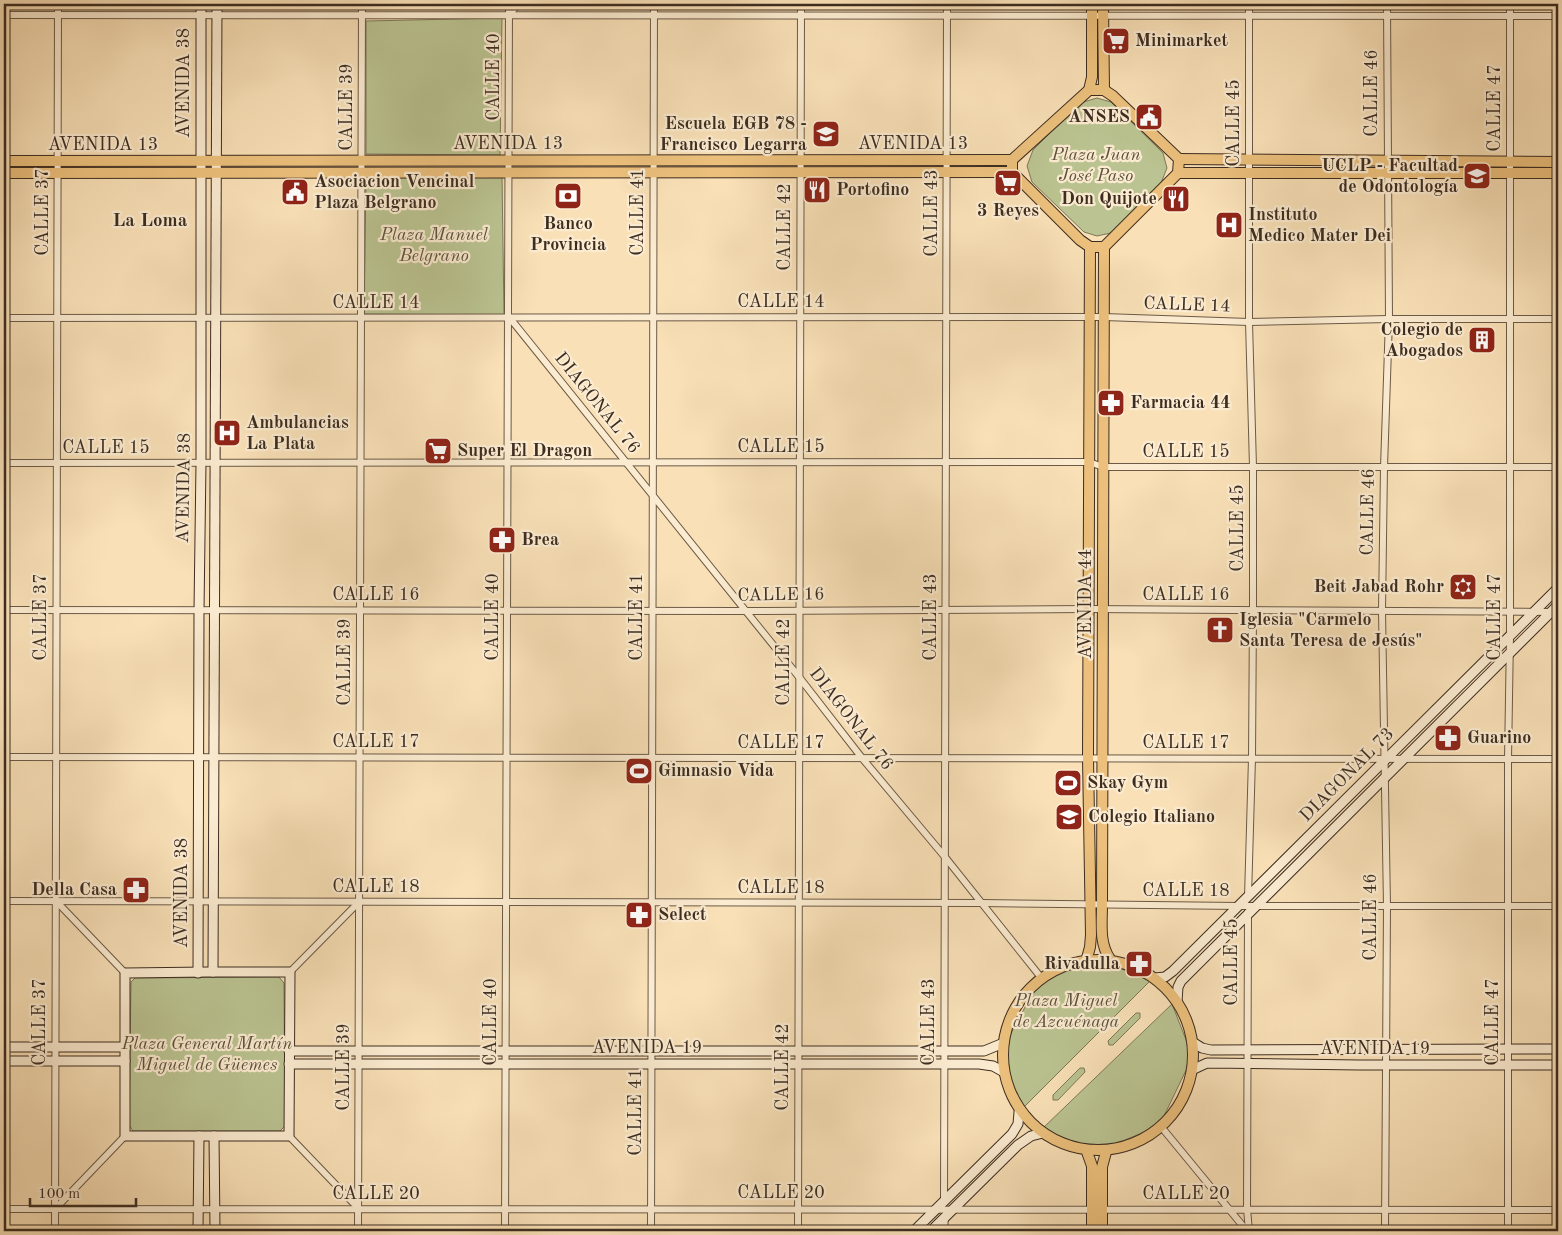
<svg xmlns="http://www.w3.org/2000/svg" width="1562" height="1235" font-family="'Old Standard TT',serif">
<style>
.green{fill:#bac391;stroke:#7c7859}
.lines{fill:none;stroke-linecap:round;stroke-linejoin:round}
.minor-casing{stroke:#6c5a46;stroke-width:8}
.secondary-casing{stroke:#3d2d21;stroke-width:11}
.primary-casing{stroke:#3d2d21;stroke-width:12}
.minor{stroke:#fbebd0;stroke-width:6}
.secondary{stroke:#fbebd0;stroke-width:9}
.primary{stroke:#ecc07c;stroke-width:10}
.labels{text-anchor:middle;dominant-baseline:central;stroke-width:4.5;stroke-linejoin:round;paint-order:stroke}
.poi-label{font-size:18px;font-weight:bold;fill:#3d2d21;stroke:#fbebd0;text-anchor:start}
.street-label{font-size:18px;fill:#3d2d21;stroke:#fbebd0}
.park-label{font-size:18px;font-style:italic;fill:#5c523d;stroke:#fbebd0}
.neighbourhood-label{font-size:19px;font-weight:bold;fill:#3d2d21;stroke:#fbebd0}
</style>
<rect width="100%" height="100%" fill="#f9e0b7"/>
<filter id="stains"><feTurbulence type="fractalNoise" baseFrequency=".004" numOctaves="4"/><feColorMatrix values="0 0 0 0 .2 0 0 0 0 .09 0 0 0 0 .02 0 0 0 .5 -.17"/></filter>
<radialGradient id="worn" r=".72"><stop offset=".6" stop-color="#630" stop-opacity="0"/><stop offset="1" stop-color="#630" stop-opacity=".3"/></radialGradient>
<g class="green">
<path d="M502,18L500,155L366,154V21Z"/>
<path d="M1097,98L1111,102L1163,153L1167,168L1161,183L1111,233L1097,236L1084,232L1032,182L1027,166L1033,150L1080,103Z"/>
<path d="M366,176H502L504,315L364,314Z"/>
<path d="M1103,961L1150,981L1022,1109L1002,1059L1004,1046L1037,985L1047,977L1091,962Z"/>
<path d="M279,977L284,983L285,1126L280,1131H133L129,1125L131,982L135,978Z"/>
<path d="M1172,1004L1190,1050V1062L1163,1118L1156,1127L1106,1148L1087,1147L1042,1129Z"/>
<path d="M1136,1013H1140V1018L1113,1045H1109L1108,1041Z"/>
<path d="M1080,1068H1084L1085,1072L1058,1100H1053V1095Z"/>
</g>
<g class="lines">
<defs>
<g id="minor">
<path d="M4,15L1558,16"/>
<path d="M509,15L518,4"/>
<path d="M509,317L799,677L862,758L945,857L1039,975"/>
<path d="M4,318L1104,317L1249,322L1389,319H1558"/>
<path d="M4,463L1089,462L1103,467H1558"/>
<path d="M4,610L746,611L1088,609L1558,612"/>
<path d="M4,757L1558,759"/>
<path d="M1248,897L1252,758L1253,610V467L1249,322V4"/>
<path d="M4,901L981,903L1239,906H1558"/>
<path d="M56,901L125,973"/>
<path d="M1248,912L1247,1209L1249,1231"/>
<path d="M290,972L359,902"/>
<path d="M1163,1129L1247,1231"/>
<path d="M289,1136L359,1209"/>
<path d="M944,1202L947,4"/>
<path d="M4,1209L1558,1210"/>
<path d="M55,1209L125,1136"/>
<path d="M55,1231L58,4"/>
<path d="M358,1231L362,4"/>
<path d="M505,1231L509,4"/>
<path d="M651,1231L654,4"/>
<path d="M798,1231L801,4"/>
<path d="M944,1231L945,1217"/>
<path d="M1385,1231L1387,906L1382,611L1384,467L1389,319L1387,4"/>
<path d="M1508,1231V759L1510,636V4"/>
</g>
<g id="secondary">
<path d="M208,972H290L289,1136H125V973Z"/>
<path d="M213,972L217,4"/>
<path d="M198,973L199,610L201,463V4"/>
<path d="M1155,978L1165,977L1173,971L1558,588"/>
<path d="M1177,1002L1178,987L1181,981L1558,605"/>
<path d="M1194,1043L1202,1048L1211,1050L1558,1049"/>
<path d="M4,1047H125"/>
<path d="M289,1051H984L1001,1044"/>
<path d="M4,1061H125"/>
<path d="M289,1064H979L993,1066L1002,1071"/>
<path d="M1194,1069L1207,1063L1359,1065H1558"/>
<path d="M214,1136L215,1231"/>
<path d="M198,1231L199,1136"/>
<path d="M914,1231L1012,1134L1018,1124L1019,1112"/>
<path d="M931,1231L1018,1145L1031,1136L1043,1133"/>
</g>
<g id="primary">
<path d="M1103,4L1104,90"/>
<path d="M1089,90H1104L1113,96L1179,159L1178,173L1104,247H1090L1080,240L1012,172V160Z"/>
<path d="M1089,90L1092,77V4"/>
<path d="M1179,159L1558,162"/>
<path d="M4,161L1012,160"/>
<path d="M4,173L1012,172"/>
<path d="M1178,173H1558"/>
<path d="M1104,247L1102,905C1102,924 1099,943 1110,959"/>
<path d="M1087,958L1090,947L1091,935L1088,758L1090,247"/>
<circle cx="1098" cy="1055" r="95"/>
<path d="M1087,1152L1092,1166V1231"/>
<path d="M1102,1231V1167L1106,1152"/>
</g>
</defs>
<use href="#minor" class="minor-casing"/>
<use href="#secondary" class="secondary-casing"/>
<use href="#primary" class="primary-casing"/>
<use href="#minor" class="minor"/>
<use href="#secondary" class="secondary"/>
<use href="#primary" class="primary"/>
</g>
<defs>
<symbol id="supermarket-square" viewBox="-11 -11 22 22"><rect x="-9" y="-9" width="18" height="18" rx="4" fill="#8f2418" stroke="#fbebd0"/><path d="M-6-5.5h2.5l.6 2H6L4.5 2H-2.5L-4.4-4H-6ZM-1.5 3.2a1.3 1.3 0 1 0 .1 0ZM3 3.2a1.3 1.3 0 1 0 .1 0Z" fill="#fff"/></symbol>
<symbol id="civic-square" viewBox="-11 -11 22 22"><rect x="-9" y="-9" width="18" height="18" rx="4" fill="#8f2418" stroke="#fbebd0"/><path d="M-.6-6.5H3V-4.5H.6V-3L4-1V1h2V6H-6V1h2V-1L-.6-3ZM-1.2 2.5V6h2.4V2.5Z" fill="#fff"/></symbol>
<symbol id="school-square" viewBox="-11 -11 22 22"><rect x="-9" y="-9" width="18" height="18" rx="4" fill="#8f2418" stroke="#fbebd0"/><path d="M0-5L7-2L0 1L-7-2ZM-4 1L0 2.5L4 1V4Q0 6-4 4Z" fill="#fff"/></symbol>
<symbol id="university-square" viewBox="-11 -11 22 22"><rect x="-9" y="-9" width="18" height="18" rx="4" fill="#8f2418" stroke="#fbebd0"/><path d="M0-5L7-2L0 1L-7-2ZM-4 1L0 2.5L4 1V4Q0 6-4 4Z" fill="#fff"/></symbol>
<symbol id="restaurant-square" viewBox="-11 -11 22 22"><rect x="-9" y="-9" width="18" height="18" rx="4" fill="#8f2418" stroke="#fbebd0"/><path d="M-5-6h1v4h1v-4h1v4h1v-4h1v5L-1.5 .5V6h-2V.5L-5-1ZM5-6V6H3V1.5H1.5Q1.5-4 5-6Z" fill="#fff"/></symbol>
<symbol id="bank-square" viewBox="-11 -11 22 22"><rect x="-9" y="-9" width="18" height="18" rx="4" fill="#8f2418" stroke="#fbebd0"/><path d="M-6-4H6V4H-6ZM0-2.3a2.3 2.3 0 1 0 0 4.6a2.3 2.3 0 1 0 0-4.6Z" fill="#fff"/></symbol>
<symbol id="hospital-square" viewBox="-11 -11 22 22"><rect x="-9" y="-9" width="18" height="18" rx="4" fill="#8f2418" stroke="#fbebd0"/><path d="M-5-5h3v3.5h4V-5h3V5h-3V1.5h-4V5h-3Z" fill="#fff"/></symbol>
<symbol id="building-square" viewBox="-11 -11 22 22"><rect x="-9" y="-9" width="18" height="18" rx="4" fill="#8f2418" stroke="#fbebd0"/><path d="M-4-6H4V6H1V3H-1V6H-4ZM-2.5-4.3h1.7v1.8h-1.7ZM.8-4.3h1.7v1.8H.8ZM-2.5-1h1.7V.8h-1.7ZM.8-1h1.7V.8H.8Z" fill="#fff"/></symbol>
<symbol id="pharmacy-square" viewBox="-11 -11 22 22"><rect x="-9" y="-9" width="18" height="18" rx="4" fill="#8f2418" stroke="#fbebd0"/><path d="M-2-6h4v4h4v4h-4v4h-4v-4h-4v-4h4Z" fill="#fff"/></symbol>
<symbol id="synagogue-square" viewBox="-11 -11 22 22"><rect x="-9" y="-9" width="18" height="18" rx="4" fill="#8f2418" stroke="#fbebd0"/><path d="M0-6.5L5.6 3.2H-5.6ZM0 6.5L5.6-3.2H-5.6Z" fill="#fff"/></symbol>
<symbol id="church-square" viewBox="-11 -11 22 22"><rect x="-9" y="-9" width="18" height="18" rx="4" fill="#8f2418" stroke="#fbebd0"/><path d="M-1.2-6h2.4v3.5h3.3v2.4h-3.3V6h-2.4V-.1h-3.3v-2.4h3.3Z" fill="#fff"/></symbol>
<symbol id="stadium-square" viewBox="-11 -11 22 22"><rect x="-9" y="-9" width="18" height="18" rx="4" fill="#8f2418" stroke="#fbebd0"/><path d="M0-5a6.5 5 0 1 0 0 10a6.5 5 0 1 0 0-10ZM-3.5-1.8h7v3.6h-7Z" fill="#fff"/></symbol>
</defs>
<g fill-rule="evenodd">
<use href="#supermarket-square" x="1100" y="25" width="32" height="32"/>
<use href="#civic-square" x="1133" y="101" width="32" height="32"/>
<use href="#school-square" x="810" y="118" width="32" height="32"/>
<use href="#university-square" x="1461" y="160" width="32" height="32"/>
<use href="#supermarket-square" x="992" y="167" width="32" height="32"/>
<use href="#restaurant-square" x="801" y="174" width="32" height="32"/>
<use href="#civic-square" x="279" y="176" width="32" height="32"/>
<use href="#bank-square" x="552" y="180" width="32" height="32"/>
<use href="#restaurant-square" x="1160" y="183" width="32" height="32"/>
<use href="#hospital-square" x="1213" y="209" width="32" height="32"/>
<use href="#building-square" x="1466" y="324" width="32" height="32"/>
<use href="#pharmacy-square" x="1095" y="387" width="32" height="32"/>
<use href="#hospital-square" x="211" y="417" width="32" height="32"/>
<use href="#supermarket-square" x="422" y="435" width="32" height="32"/>
<use href="#pharmacy-square" x="486" y="524" width="32" height="32"/>
<use href="#synagogue-square" x="1447" y="571" width="32" height="32"/>
<use href="#church-square" x="1204" y="614" width="32" height="32"/>
<use href="#pharmacy-square" x="1432" y="722" width="32" height="32"/>
<use href="#stadium-square" x="623" y="755" width="32" height="32"/>
<use href="#stadium-square" x="1052" y="767" width="32" height="32"/>
<use href="#school-square" x="1053" y="801" width="32" height="32"/>
<use href="#pharmacy-square" x="120" y="874" width="32" height="32"/>
<use href="#pharmacy-square" x="623" y="899" width="32" height="32"/>
<use href="#pharmacy-square" x="1123" y="948" width="32" height="32"/>
</g>
<g class="labels">
<g class="poi-label">
<text x="1135" y="41">Minimarket</text>
<text x="1130" y="117" text-anchor="end">ANSES</text>
<text x="807" y="124" text-anchor="end">Escuela EGB 78 -<tspan x="807" dy="21">Francisco Legarra</tspan></text>
<text x="1458" y="166" text-anchor="end">UCLP - Facultad<tspan x="1458" dy="21">de Odontología</tspan></text>
<text x="314" y="182">Asociacion Vencinal<tspan x="314" dy="21">Plaza Belgrano</tspan></text>
<text x="836" y="190">Portofino</text>
<text x="1157" y="199" text-anchor="end">Don Quijote</text>
<text x="1008" y="211" text-anchor="middle">3 Reyes</text>
<text x="1248" y="215">Instituto<tspan x="1248" dy="21">Medico Mater Dei</tspan></text>
<text x="568" y="224" text-anchor="middle">Banco<tspan x="568" dy="21">Provincia</tspan></text>
<text x="1463" y="330" text-anchor="end">Colegio de<tspan x="1463" dy="21">Abogados</tspan></text>
<text x="1130" y="403">Farmacia 44</text>
<text x="246" y="423">Ambulancias<tspan x="246" dy="21">La Plata</tspan></text>
<text x="457" y="451">Super El Dragon</text>
<text x="521" y="540">Brea</text>
<text x="1444" y="587" text-anchor="end">Beit Jabad Rohr</text>
<text x="1239" y="620">Iglesia "Carmelo<tspan x="1239" dy="21">Santa Teresa de Jesús"</tspan></text>
<text x="1467" y="738">Guarino</text>
<text x="658" y="771">Gimnasio Vida</text>
<text x="1087" y="783">Skay Gym</text>
<text x="1088" y="817">Colegio Italiano</text>
<text x="117" y="890" text-anchor="end">Della Casa</text>
<text x="658" y="915">Select</text>
<text x="1120" y="964" text-anchor="end">Rivadulla</text>
</g>
<g class="street-label">
<text transform="translate(494 77) rotate(-90)">CALLE 40</text>
<text transform="translate(184 83) rotate(-90)">AVENIDA 38</text>
<text transform="translate(1372 93) rotate(-90)">CALLE 46</text>
<text transform="translate(347 107) rotate(-90)">CALLE 39</text>
<text transform="translate(1495 108) rotate(-90)">CALLE 47</text>
<text transform="translate(1234 123) rotate(-90)">CALLE 45</text>
<text x="508" y="144">AVENIDA 13</text>
<text x="913" y="144">AVENIDA 13</text>
<text x="103" y="145">AVENIDA 13</text>
<text transform="translate(43 212) rotate(-90)">CALLE 37</text>
<text transform="translate(638 212) rotate(-90)">CALLE 41</text>
<text transform="translate(932 213) rotate(-90)">CALLE 43</text>
<text transform="translate(785 227) rotate(-90)">CALLE 42</text>
<text x="781" y="302">CALLE 14</text>
<text x="376" y="303">CALLE 14</text>
<text transform="translate(1187 305) rotate(2)">CALLE 14</text>
<text transform="translate(597 403) rotate(51)">DIAGONAL 76</text>
<text x="781" y="447">CALLE 15</text>
<text x="106" y="448">CALLE 15</text>
<text x="1186" y="452">CALLE 15</text>
<text transform="translate(184 488) rotate(-89)">AVENIDA 38</text>
<text transform="translate(1368 512) rotate(-89)">CALLE 46</text>
<text transform="translate(1238 528) rotate(-90)">CALLE 45</text>
<text x="376" y="595">CALLE 16</text>
<text transform="translate(781 595) rotate(-1)">CALLE 16</text>
<text x="1186" y="595">CALLE 16</text>
<text transform="translate(1086 604) rotate(-90)">AVENIDA 44</text>
<text transform="translate(41 617) rotate(-90)">CALLE 37</text>
<text transform="translate(493 617) rotate(-90)">CALLE 40</text>
<text transform="translate(637 617) rotate(-90)">CALLE 41</text>
<text transform="translate(931 617) rotate(-90)">CALLE 43</text>
<text transform="translate(1495 617) rotate(-90)">CALLE 47</text>
<text transform="translate(345 662) rotate(-90)">CALLE 39</text>
<text transform="translate(784 662) rotate(-90)">CALLE 42</text>
<text transform="translate(851 719) rotate(52)">DIAGONAL 76</text>
<text x="376" y="742">CALLE 17</text>
<text x="781" y="743">CALLE 17</text>
<text x="1186" y="743">CALLE 17</text>
<text transform="translate(1347 775) rotate(-45)">DIAGONAL 73</text>
<text x="376" y="887">CALLE 18</text>
<text x="781" y="888">CALLE 18</text>
<text x="1186" y="891">CALLE 18</text>
<text transform="translate(182 893) rotate(-90)">AVENIDA 38</text>
<text transform="translate(1371 917) rotate(-90)">CALLE 46</text>
<text transform="translate(1232 962) rotate(-90)">CALLE 45</text>
<text transform="translate(40 1022) rotate(-90)">CALLE 37</text>
<text transform="translate(491 1022) rotate(-90)">CALLE 40</text>
<text transform="translate(929 1022) rotate(-90)">CALLE 43</text>
<text transform="translate(1493 1022) rotate(-90)">CALLE 47</text>
<text x="647" y="1048">AVENIDA 19</text>
<text x="1375" y="1049">AVENIDA 19</text>
<text transform="translate(344 1067) rotate(-90)">CALLE 39</text>
<text transform="translate(783 1067) rotate(-90)">CALLE 42</text>
<text transform="translate(636 1112) rotate(-90)">CALLE 41</text>
<text x="781" y="1193">CALLE 20</text>
<text x="376" y="1194">CALLE 20</text>
<text x="1186" y="1194">CALLE 20</text>
</g>
<g class="park-label">
<text x="1096" y="155">Plaza Juan<tspan x="1096" dy="21">José Paso</tspan></text>
<text x="434" y="235">Plaza Manuel<tspan x="434" dy="21">Belgrano</tspan></text>
<text x="1066" y="1001">Plaza Miguel<tspan x="1066" dy="21">de Azcuénaga</tspan></text>
<text x="207" y="1044">Plaza General Martín<tspan x="207" dy="21">Miguel de Güemes</tspan></text>
</g>
<g class="neighbourhood-label">
<text x="150" y="221">La Loma</text>
</g>
</g>
<rect width="1562" height="1235" fill="none" stroke="#f9e0b7" stroke-width="20"/>
<rect x="5" y="5" width="1552" height="1225" fill="none" stroke="#3d2d21" stroke-width="2.5"/>
<rect x="10" y="10" width="1542" height="1215" fill="none" stroke="#3d2d21"/>
<path d="M30 1198v8h106v-8" fill="none" stroke="#3d2d21" stroke-width="2.5"/>
<text x="38" y="1198" font-size="15" fill="#3d2d21" stroke="#fbebd0" stroke-width="4" paint-order="stroke">100 m</text>
<rect width="100%" height="100%" filter="url(#stains)"/>
<rect width="100%" height="100%" fill="url(#worn)"/>
</svg>
